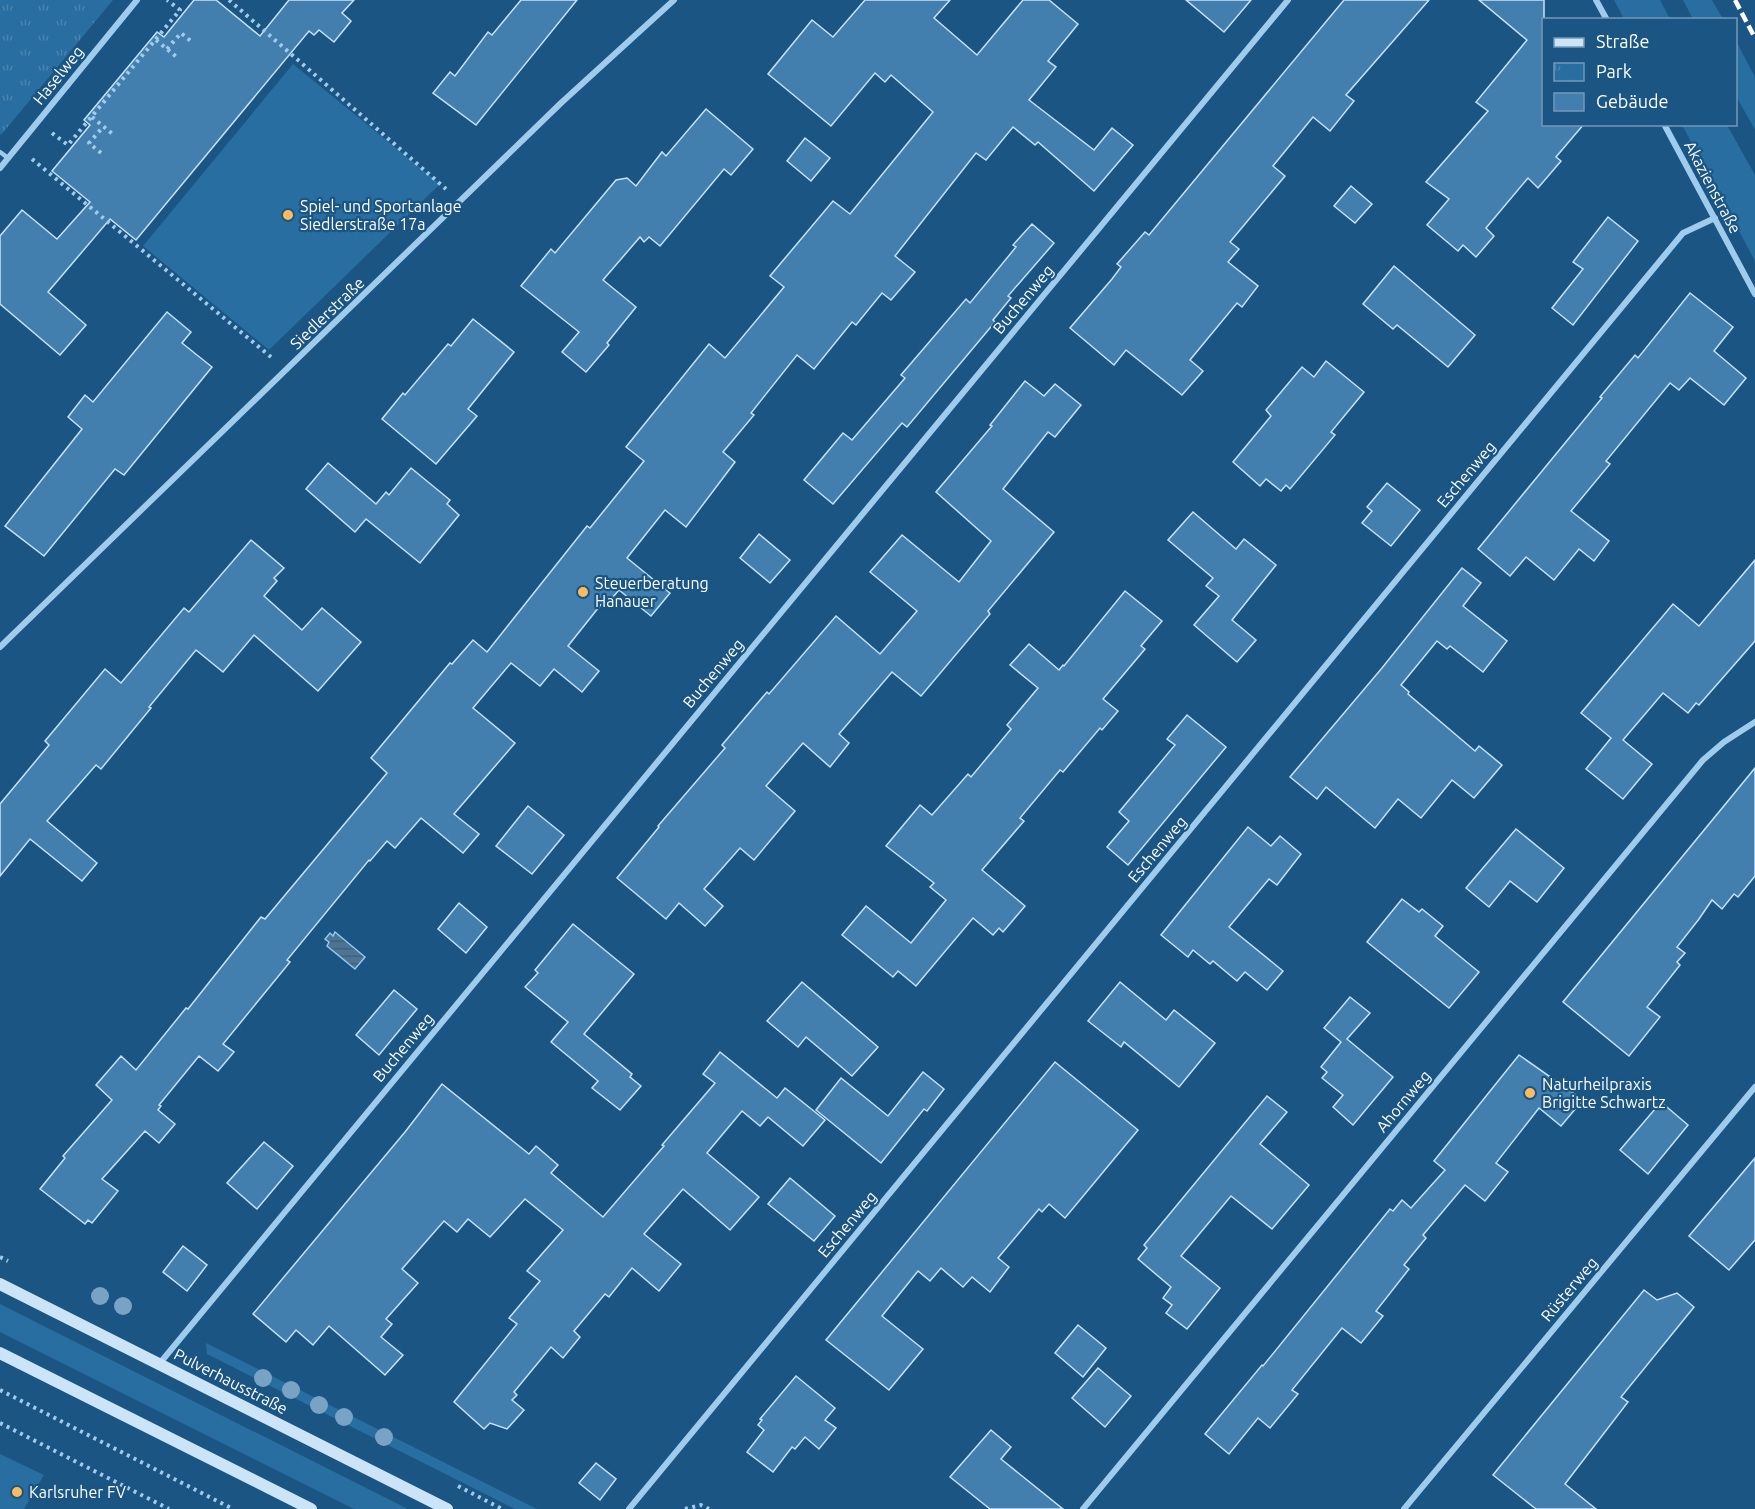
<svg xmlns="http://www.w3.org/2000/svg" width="1755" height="1509" font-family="Ubuntu,sans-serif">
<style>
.grass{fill:#286ea1}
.park{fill:url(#park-tufts)}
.water{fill:url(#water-rules);stroke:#92c8ee;stroke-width:1.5}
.building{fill:#427fae;stroke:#c4e2f9;stroke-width:1.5}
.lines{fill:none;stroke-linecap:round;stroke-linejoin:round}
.path{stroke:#9fcbec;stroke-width:4;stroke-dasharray:3 4.5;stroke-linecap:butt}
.service{stroke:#9fcbec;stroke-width:4.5}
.minor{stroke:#9fcbec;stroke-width:6}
.secondary{stroke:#cbe4f8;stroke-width:12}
.rail{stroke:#fff;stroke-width:4.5;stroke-dasharray:10 4.5;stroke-linecap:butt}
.tree{fill:#78a3c4}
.poi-dot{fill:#febb5b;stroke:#1a5584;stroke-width:2}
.labels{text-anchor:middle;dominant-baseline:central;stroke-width:4.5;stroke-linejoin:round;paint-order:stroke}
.street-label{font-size:16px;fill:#fff;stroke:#1a5584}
.poi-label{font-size:16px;fill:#fff;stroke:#1a5584;text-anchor:start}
</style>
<defs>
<pattern id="park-tufts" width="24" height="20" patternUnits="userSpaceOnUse" patternTransform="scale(1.5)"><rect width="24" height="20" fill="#286ea1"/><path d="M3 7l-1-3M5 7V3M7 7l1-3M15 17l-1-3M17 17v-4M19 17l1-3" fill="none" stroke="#4884af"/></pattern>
<pattern id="water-rules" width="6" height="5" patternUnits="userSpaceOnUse" patternTransform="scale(1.5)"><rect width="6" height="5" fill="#497597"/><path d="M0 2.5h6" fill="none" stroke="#4b5e6e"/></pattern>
</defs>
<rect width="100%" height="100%" fill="#1a5584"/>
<g class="grass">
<path d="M1614,0H1660L1670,19H1624Z"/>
<path d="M1683,0H1712L1723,19H1693Z"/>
<path d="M1736,41L1755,77V130L1736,96Z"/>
<path d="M293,64L440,184L269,350L143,246Z"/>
<path d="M1682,125H1727L1755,175V261Z"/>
<path d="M0,1304L408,1509H354L0,1332Z"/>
<path d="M206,1343L537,1509H515L207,1354Z"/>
<path d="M0,1454L44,1475L24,1509H0Z"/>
</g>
<path class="park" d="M0,0H113L1,135L0,134Z"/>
<path class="water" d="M335,932L365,957L355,969L327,946L329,942L325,939L330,933L333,936Z"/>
<g class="building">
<path d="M194,0H216L260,36L289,0H354L342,13L351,21L334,42L319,30L314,35L309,31L136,240L110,219L48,292L86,325L60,355L0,304V236L22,210L57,239L90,202L52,171L90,125L84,120L157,32L164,37Z"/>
<path d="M521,0H577L476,125L433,93L450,72L455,76L488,32L492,35Z"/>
<path d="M865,0H950L934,18L977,55L1023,0H1049L1078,24L1048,61L1056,67L1029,100L1094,150L1112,128L1133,145L1094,191L1038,142L1035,145L1013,127L986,160L976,153L895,256L915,272L891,300L882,293L856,325L852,322L814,369L797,355L751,413L754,415L723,452L735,462L686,527L665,510L627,558L670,593L651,616L619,590L607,604L603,602L568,646L599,671L582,692L554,669L540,686L511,663L473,708L515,743L454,814L479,834L463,853L421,818L395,848L387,841L370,861L369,860L287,960L290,962L223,1044L234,1052L218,1071L199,1056L159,1105L161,1106L158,1110L175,1124L159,1143L145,1131L102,1179L118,1191L92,1223L88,1220L85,1224L40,1189L65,1158L63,1156L112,1100L96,1085L121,1056L136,1070L186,1008L188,1009L261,917L265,919L387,773L371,758L450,663L452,664L473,640L487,652L587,526L590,528L644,461L626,447L709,344L725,358L784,287L770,276L833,201L850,214L933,112L891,75L885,82L875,73L831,126L768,74L812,20L833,37Z"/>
<path d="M1186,0H1251L1224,32Z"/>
<path d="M1344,0H1429L1346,95L1354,101L1330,131L1313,117L1273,166L1285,176L1230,242L1239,249L1228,262L1258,286L1242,307L1237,303L1190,360L1203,371L1182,395L1126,350L1114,365L1070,328L1112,279L1121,267L1117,264L1145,232L1149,235Z"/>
<path d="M1479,0H1544V124H1584L1556,157L1561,161L1538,188L1528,178L1486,228L1494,236L1476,257L1463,245L1458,251L1427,225L1449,199L1426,182L1488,111L1476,102L1527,40Z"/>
<path d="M706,109L753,149L731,175L724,169L660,246L649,237L644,242L640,237L603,280L636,307L607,343L609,345L586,372L562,352L579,332L521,286L551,249L555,253L616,180L627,178L636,186L662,152L666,156Z"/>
<path d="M805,138L830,158L811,181L787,161Z"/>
<path d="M1351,186L1372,204L1355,223L1334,206Z"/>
<path d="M1608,217L1638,241L1573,325L1552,308L1583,269L1573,262Z"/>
<path d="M1032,224L1054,243L1008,296L1011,298L993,320L995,322L907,427L902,423L833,504L804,480L843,433L852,440L905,378L901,375L966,299L970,303L1016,247L1013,245Z"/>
<path d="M1394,266L1475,335L1448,367L1397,325L1393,329L1363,304Z"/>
<path d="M1690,293L1733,327L1714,351L1746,378L1724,405L1690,378L1679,390L1670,383L1606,461L1610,464L1571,511L1609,541L1594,561L1579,549L1554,580L1526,557L1510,576L1478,549L1602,398L1600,397L1635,355L1638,358Z"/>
<path d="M167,312L191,332L182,343L212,367L124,475L115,469L44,556L5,526L82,429L68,417L85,395L93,402Z"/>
<path d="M473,319L514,352L468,409L477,416L436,464L382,419L403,393L405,395L448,344L451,346Z"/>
<path d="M1326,361L1364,392L1331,432L1335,435L1290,489L1286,485L1281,491L1266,479L1260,486L1233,462L1271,416L1266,410L1302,367L1314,377Z"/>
<path d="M1025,381L1044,396L1055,384L1081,405L1055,437L1048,432L1003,489L1054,532L988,611L990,614L921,696L892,672L839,734L849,743L830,767L803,743L766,786L795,811L754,860L740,848L704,889L723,906L705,926L679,903L666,919L617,878L659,827L658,826L725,748L722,745L767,692L769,694L836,616L880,654L917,611L870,572L902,535L959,582L991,541L936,492L992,426L990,425Z"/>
<path d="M328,463L376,504L386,492L389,495L411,468L450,500L447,504L459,515L420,563L366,519L355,532L306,489Z"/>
<path d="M1387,483L1420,510L1391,546L1362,523L1372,511L1367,507Z"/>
<path d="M1193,512L1236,549L1244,539L1276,565L1232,620L1256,640L1237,662L1194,625L1219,596L1206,586L1213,578L1168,540Z"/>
<path d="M759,534L790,560L770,583L740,558Z"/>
<path d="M251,540L284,568L274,578L277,581L264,596L302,630L322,608L361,642L318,691L254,635L223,672L196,650L149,707L151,708L101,769L96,765L47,821L97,863L82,881L30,839L0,876V804L49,745L45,741L105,669L121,683L184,608L189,612Z"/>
<path d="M1755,560V641L1699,705L1696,703L1688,713L1663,693L1623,740L1652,764L1623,799L1586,769L1611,738L1581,713L1673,604L1699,626Z"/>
<path d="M1462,568L1481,583L1463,606L1507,641L1483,672L1450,646L1447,649L1437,641L1401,685L1409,692L1408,694L1475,751L1479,746L1502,765L1474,798L1452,780L1421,818L1398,799L1375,828L1326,787L1317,799L1290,777L1382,668Z"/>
<path d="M1125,591L1162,621L1141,646L1145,649L1103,699L1118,711L1102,730L1100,728L1063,772L1060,770L1020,818L1024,821L982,870L1025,906L1003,932L999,928L993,935L973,918L916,986L898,971L893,977L842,935L866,906L911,943L946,900L930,887L934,883L886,846L920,805L932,815L968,774L971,777L1011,729L1007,725L1038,688L1010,665L1029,644L1059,670L1063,665L1064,666Z"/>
<path d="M1187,715L1226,747L1128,865L1107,847L1129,821L1119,812L1175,745L1167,739Z"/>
<path d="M1755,768V876L1738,897L1734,894L1722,909L1712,900L1699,919L1677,947L1685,953L1677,962L1680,965L1647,1007L1660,1017L1629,1056L1563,1002Z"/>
<path d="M528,806L564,835L532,874L496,846Z"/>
<path d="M1248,827L1271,846L1280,836L1301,854L1277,885L1269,879L1229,927L1283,971L1267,990L1245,972L1237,981L1213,961L1210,964L1193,950L1188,957L1161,935Z"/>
<path d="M1516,829L1564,868L1537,902L1510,881L1489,907L1466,888Z"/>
<path d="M1402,899L1419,912L1422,909L1443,926L1435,936L1479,972L1449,1008L1367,942Z"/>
<path d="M459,903L487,927L466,953L438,929Z"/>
<path d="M573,924L634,974L584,1034L632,1074L630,1077L641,1086L620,1110L592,1088L598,1081L551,1042L568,1022L525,987L538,973L535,970Z"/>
<path d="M802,982L878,1047L852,1076L806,1037L798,1047L767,1021Z"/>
<path d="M1120,982L1166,1020L1174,1010L1215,1043L1179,1087L1124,1042L1121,1047L1088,1021Z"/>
<path d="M394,990L417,1009L379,1055L356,1035Z"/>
<path d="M1350,997L1370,1013L1347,1039L1393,1077L1353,1125L1333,1107L1343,1095L1322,1078L1327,1072L1321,1067L1341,1042L1324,1028Z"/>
<path d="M720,1052L777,1098L785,1088L825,1120L803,1146L768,1117L760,1126L742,1111L707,1153L759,1197L730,1230L683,1189L644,1234L681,1264L659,1291L632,1268L609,1297L605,1294L574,1331L580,1337L563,1358L551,1347L514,1392L517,1395L512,1400L524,1410L507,1429L490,1423L484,1429L454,1402L517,1324L509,1318L540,1281L527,1271L563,1230L525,1199L490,1237L468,1219L457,1232L444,1221L402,1269L418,1283L386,1319L392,1324L381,1337L403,1355L385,1375L329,1326L313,1345L296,1330L286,1342L253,1314L405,1132L442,1084L529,1154L536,1146L558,1165L551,1173L603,1217L664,1146L662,1145L715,1083L703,1074Z"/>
<path d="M1519,1055L1583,1100L1561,1126L1539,1108L1496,1163L1508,1172L1485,1201L1465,1185L1423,1235L1426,1238L1404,1265L1409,1269L1376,1311L1383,1316L1361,1343L1342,1328L1292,1390L1298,1394L1270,1428L1258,1418L1229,1454L1205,1434L1262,1365L1263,1366L1390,1209L1393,1211L1402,1200L1411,1208L1445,1170L1434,1161Z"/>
<path d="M1055,1062L1138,1130L1065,1218L1049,1204L1042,1212L1039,1209L998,1258L1009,1267L990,1292L972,1277L963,1287L941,1268L930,1281L918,1271L882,1316L923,1349L889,1390L826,1340Z"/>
<path d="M923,1072L944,1089L927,1111L924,1109L881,1163L816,1110L841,1078L888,1116Z"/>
<path d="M1267,1096L1287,1112L1260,1144L1309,1185L1272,1229L1231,1196L1181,1256L1220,1288L1187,1329L1166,1313L1172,1305L1163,1298L1171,1287L1138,1259L1147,1248L1144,1245Z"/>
<path d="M1661,1102L1688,1125L1648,1174L1620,1150Z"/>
<path d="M264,1142L293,1166L257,1209L227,1183Z"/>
<path d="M1755,1158V1240L1729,1270L1689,1236Z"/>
<path d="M790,1178L835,1216L814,1241L768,1204Z"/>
<path d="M183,1246L207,1265L187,1291L163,1272Z"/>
<path d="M1644,1290L1657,1300L1677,1293L1694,1307L1621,1397L1628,1402L1565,1484L1596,1509H1536L1493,1475Z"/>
<path d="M1078,1325L1106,1348L1083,1377L1055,1353Z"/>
<path d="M1098,1368L1131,1396L1105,1427L1072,1398Z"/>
<path d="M796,1376L835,1408L825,1420L836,1428L819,1449L805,1437L795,1449L792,1447L773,1472L747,1452L764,1430L758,1425L762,1420L760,1419Z"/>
<path d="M991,1430L1011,1447L1001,1459L1063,1509H990L950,1477Z"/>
<path d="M596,1463L616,1479L600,1500L579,1483Z"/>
</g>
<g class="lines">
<g class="path">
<path d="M229,0L446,189"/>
<path d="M156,40L179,59"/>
<path d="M167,49L181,33L192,42"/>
<path d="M92,117L115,136"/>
<path d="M52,133L68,145L180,10L167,0"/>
<path d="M101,153L89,143L103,127"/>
<path d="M32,159L271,357"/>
<path d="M0,1257L8,1261"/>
<path d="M0,1390L233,1509"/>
<path d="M0,1423L169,1509"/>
<path d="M458,1486L502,1509"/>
<path d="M685,1509L701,1505L709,1509"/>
</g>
<path class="service" d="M0,152L8,158"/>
<g class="minor">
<path d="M1596,0L1607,20"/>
<path d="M1664,124L1755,294"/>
<path d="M0,168L137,0"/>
<path d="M0,647L561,103L674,0"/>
<path d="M160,1363L1288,0"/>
<path d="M629,1509L1683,233L1715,218"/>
<path d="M1083,1509L1703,760L1724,742L1755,722"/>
<path d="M1404,1509L1755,1087"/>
</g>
<g class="secondary">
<path d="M0,1284L447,1509"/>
<path d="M0,1353L311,1509"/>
</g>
<path class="rail" d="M1735,0L1755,38"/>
</g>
<g class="tree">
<circle cx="100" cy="1296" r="9"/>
<circle cx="123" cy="1306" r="9"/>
<circle cx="263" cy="1378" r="9"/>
<circle cx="291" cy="1390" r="9"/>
<circle cx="319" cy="1405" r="9"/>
<circle cx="344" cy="1417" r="9"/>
<circle cx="384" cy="1437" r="9"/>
</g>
<g class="poi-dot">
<circle cx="288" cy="215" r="6"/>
<circle cx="583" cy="592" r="6"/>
<circle cx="1530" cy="1093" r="6"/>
<circle cx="17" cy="1492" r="6"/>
</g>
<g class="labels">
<g class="street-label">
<text transform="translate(58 75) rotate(-51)">Haselweg</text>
<text transform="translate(1713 187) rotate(62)">Akazienstraße</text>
<text transform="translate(1023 299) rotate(-50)">Buchenweg</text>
<text transform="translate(327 313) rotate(-44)">Siedlerstraße</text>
<text transform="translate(1466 474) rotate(-50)">Eschenweg</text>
<text transform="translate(713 673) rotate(-50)">Buchenweg</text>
<text transform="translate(1157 849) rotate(-50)">Eschenweg</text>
<text transform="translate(403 1047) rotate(-50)">Buchenweg</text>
<text transform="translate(1403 1101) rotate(-50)">Ahornweg</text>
<text transform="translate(847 1224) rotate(-50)">Eschenweg</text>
<text transform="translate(1569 1289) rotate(-50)">Rüsterweg</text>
<text transform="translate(231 1381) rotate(27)">Pulverhausstraße</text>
</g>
<g class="poi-label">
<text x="300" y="206">Spiel- und Sportanlage<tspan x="300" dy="18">Siedlerstraße 17a</tspan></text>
<text x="595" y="583">Steuerberatung<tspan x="595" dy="18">Hanauer</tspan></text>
<text x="1542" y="1084">Naturheilpraxis<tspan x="1542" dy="18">Brigitte Schwartz</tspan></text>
<text x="29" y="1492">Karlsruher FV</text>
</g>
</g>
<rect x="1542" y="18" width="195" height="108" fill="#1a5584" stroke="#7699b5" stroke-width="1.5"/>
<rect x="1554" y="38" width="30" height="9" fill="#cbe4f8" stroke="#7699b5" stroke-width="1.5"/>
<text x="1596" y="48" font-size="18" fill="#ffffff">Straße</text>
<rect x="1554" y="63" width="30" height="18" fill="url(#park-tufts)" stroke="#7699b5" stroke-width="1.5"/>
<text x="1596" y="78" font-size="18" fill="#ffffff">Park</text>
<rect x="1554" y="93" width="30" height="18" fill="#427fae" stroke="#7699b5" stroke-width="1.5"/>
<text x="1596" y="108" font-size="18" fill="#ffffff">Gebäude</text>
</svg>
